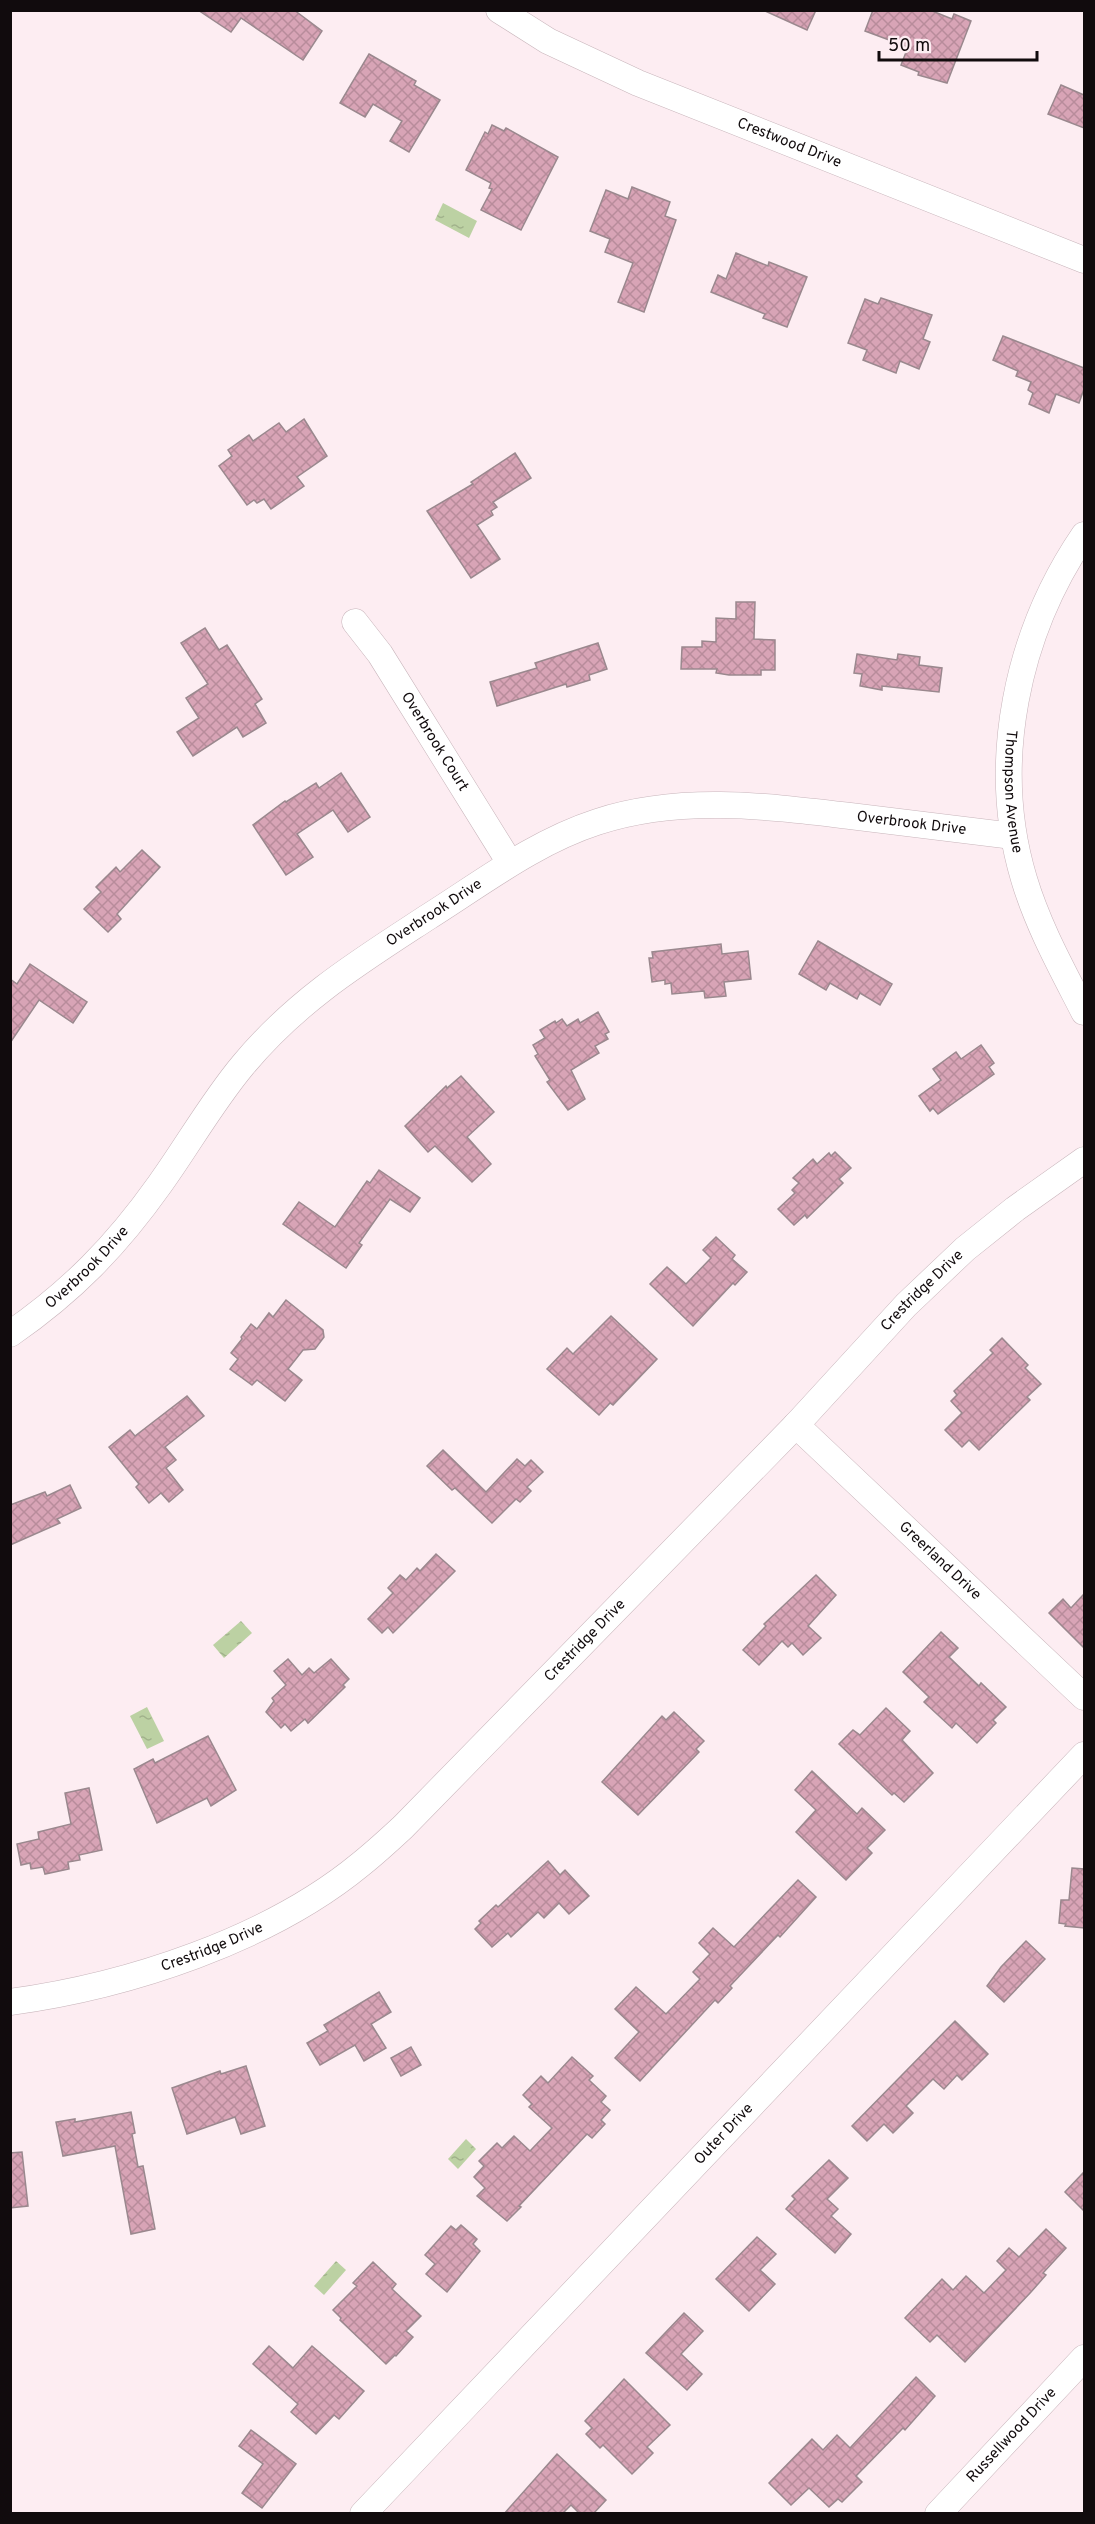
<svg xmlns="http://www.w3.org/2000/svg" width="1095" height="2524" font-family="Overpass,sans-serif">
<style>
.water{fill:url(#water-ripples)}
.building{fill:url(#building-cross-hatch);stroke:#9a888e;stroke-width:1.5}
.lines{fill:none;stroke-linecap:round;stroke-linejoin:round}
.minor-casing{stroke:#c8b5bb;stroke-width:27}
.minor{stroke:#fff;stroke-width:26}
.labels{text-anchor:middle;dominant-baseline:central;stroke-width:4.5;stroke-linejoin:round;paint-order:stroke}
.street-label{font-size:15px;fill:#110b0d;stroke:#fdedf2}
</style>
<defs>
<pattern id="water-ripples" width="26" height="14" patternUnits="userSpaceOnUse" patternTransform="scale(1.5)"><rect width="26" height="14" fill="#bcd1a3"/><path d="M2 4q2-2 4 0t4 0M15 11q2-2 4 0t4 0" fill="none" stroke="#a1b28b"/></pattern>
<pattern id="building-cross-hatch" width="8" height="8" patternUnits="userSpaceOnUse" patternTransform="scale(1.5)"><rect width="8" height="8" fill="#d8a4b6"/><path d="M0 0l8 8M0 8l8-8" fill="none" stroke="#b88c9b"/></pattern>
</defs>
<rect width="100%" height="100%" fill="#fdedf2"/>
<g class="water">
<path d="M443,203L477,221L469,238L435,220Z"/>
<path d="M241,1621L252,1633L224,1658L213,1645Z"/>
<path d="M147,1707L164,1741L147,1749L130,1716Z"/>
<path d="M466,2139L476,2149L458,2169L448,2159Z"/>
<path d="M336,2261L346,2270L324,2295L314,2286Z"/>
</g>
<g class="building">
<path d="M198,10H294L322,31L303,60L241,18L231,32Z"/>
<path d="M763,10H816L807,30Z"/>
<path d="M873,10H930L952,19L954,14L971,21L947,83L918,75L919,72L901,65L908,47L865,31Z"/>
<path d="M369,54L416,81L414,85L440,100L409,152L390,141L402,121L373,104L365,117L340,103Z"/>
<path d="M1061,85L1084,95V128L1048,114Z"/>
<path d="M492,125L504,131L506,128L558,157L521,230L481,210L492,189L489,188L491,183L466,170L485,132L488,134Z"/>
<path d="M632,187L670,202L665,216L676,220L644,312L618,302L633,263L605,252L610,239L590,231L606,190L628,199Z"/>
<path d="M736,253L768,266L769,262L807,277L787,327L763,318L765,314L711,292L718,275L726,279Z"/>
<path d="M881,298L932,315L923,339L930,342L919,369L900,361L896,373L863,360L867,350L848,343L865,299L878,304Z"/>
<path d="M1003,336L1084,368V389L1079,403L1056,394L1049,413L1029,404L1033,393L1028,390L1031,382L1016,376L1018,371L993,360Z"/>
<path d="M304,419L327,456L297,477L304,486L271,509L264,499L257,503L254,500L247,505L219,466L232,456L228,450L249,435L253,441L279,423L286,432Z"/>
<path d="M515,453L531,478L493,502L497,507L491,511L493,515L477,525L500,559L471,578L427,511L473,484L471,482Z"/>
<path d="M736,602H755L754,639L775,640V670H761V675H729L716,673L717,669H681L682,647H702V641L716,642V618L736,619Z"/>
<path d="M205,628L219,650L227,645L262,699L255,704L266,723L243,737L237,727L193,756L177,732L199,718L186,698L208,684L181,643Z"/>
<path d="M598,643L607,669L589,675L590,680L567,687L566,684L497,706L490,682L537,668L535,663Z"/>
<path d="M857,654L897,660L898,654L920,657L919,665L942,668L939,692L882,686V690L860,686L862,674L854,673Z"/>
<path d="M341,773L370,817L348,832L333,810L297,834L313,857L286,875L253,825L285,801L286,802L316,783L319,788Z"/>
<path d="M142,850L160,867L117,914L121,919L108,932L84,909L101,892L96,887L116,867L120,872Z"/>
<path d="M818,941L892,984L880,1005L860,993L857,999L830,983L826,990L799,974Z"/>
<path d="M721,944L722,954L748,951L751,979L724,982L726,996L705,998L704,991L672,994L671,983L665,984V980L652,982L649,958H653L652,952Z"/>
<path d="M30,964L87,1002L73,1023L39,1000L10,1043V979L17,984Z"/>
<path d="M598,1012L609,1032L605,1034L608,1039L595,1046L599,1053L571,1070L585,1099L568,1110L547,1082L550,1080L535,1056L538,1054L533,1045L545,1038L540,1030L555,1021L556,1023L562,1019L567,1026L578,1019L580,1023Z"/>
<path d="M981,1045L994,1063L989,1067L994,1074L938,1114L933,1108L930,1111L919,1096L941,1080L933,1069L956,1052L961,1059Z"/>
<path d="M461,1076L494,1112L467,1137L491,1164L472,1182L435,1146L428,1152L405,1126L446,1086L447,1088Z"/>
<path d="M835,1152L851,1168L839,1179L843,1183L807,1218L805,1215L794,1225L778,1209L795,1193L792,1190L799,1183L793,1178L813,1159L817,1164L829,1153L831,1156Z"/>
<path d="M379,1170L420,1198L410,1212L390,1199L359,1243L362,1245L346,1268L283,1224L299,1202L335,1227L367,1181L370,1183Z"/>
<path d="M716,1237L735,1255L732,1259L747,1272L735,1285L733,1283L693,1326L650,1284L667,1267L686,1284L711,1258L703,1250Z"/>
<path d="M286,1300L323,1330L324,1337L315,1349L303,1350L288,1369L302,1380L285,1401L257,1380L252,1385L230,1369L238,1359L231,1353L242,1339L241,1337L251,1324L257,1329L269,1313L273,1317Z"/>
<path d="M611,1316L657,1359L613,1405L610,1403L599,1415L547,1369L567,1348L573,1354Z"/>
<path d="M1002,1338L1028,1365L1025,1368L1041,1384L1027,1397L1030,1400L979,1450L969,1440L962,1447L945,1430L962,1413L951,1401L957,1395L954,1391L993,1353L990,1350Z"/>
<path d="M187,1396L204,1416L165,1447L176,1460L166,1468L183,1490L169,1502L161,1493L149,1503L136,1487L139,1484L109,1447L130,1430L135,1436Z"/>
<path d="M443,1450L486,1492L517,1459L525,1466L531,1460L543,1472L527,1487L531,1491L520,1502L516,1499L492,1523L455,1488L452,1490L427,1466Z"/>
<path d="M70,1485L81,1508L57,1519L60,1523L10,1545V1505L45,1492L47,1496Z"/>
<path d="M436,1554L455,1571L393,1633L388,1627L382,1633L368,1619L393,1593L388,1588L400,1575L406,1580L417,1568L420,1571Z"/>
<path d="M816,1575L836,1595L808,1626L821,1638L803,1655L792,1643L788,1647L782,1641L759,1665L743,1650L766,1626L764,1624Z"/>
<path d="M1084,1594V1648L1049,1613L1063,1599L1071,1608Z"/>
<path d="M941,1632L958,1648L949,1657L979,1686L981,1683L1006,1707L993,1720L996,1723L977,1743L956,1723L952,1728L924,1702L929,1697L903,1672Z"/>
<path d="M288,1659L302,1675L309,1668L314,1673L331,1659L349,1679L343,1685L345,1687L308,1723L305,1719L291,1731L285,1724L281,1728L266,1712L274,1701L272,1698L286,1685L274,1671Z"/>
<path d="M886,1708L910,1731L902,1740L933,1773L904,1802L894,1793L892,1795L839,1744L853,1730L860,1735Z"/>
<path d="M674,1712L704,1741L696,1749L699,1752L638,1815L602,1782L662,1716L666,1720Z"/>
<path d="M208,1736L236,1790L211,1806L207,1798L157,1823L134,1769L153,1759L155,1763Z"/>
<path d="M812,1771L857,1814L862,1808L885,1830L867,1848L872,1853L846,1880L796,1832L816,1810L795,1790Z"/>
<path d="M89,1788L102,1850L79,1855L80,1860L68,1862L69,1869L45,1874L43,1867L31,1869L30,1863L21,1865L17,1844L39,1839L38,1832L71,1824L65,1793Z"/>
<path d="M548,1861L560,1875L565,1870L589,1896L569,1914L559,1903L544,1918L538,1912L511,1937L508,1933L492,1947L475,1929L481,1923L479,1921L496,1905L498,1907Z"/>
<path d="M1072,1868L1084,1869V1928L1065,1926L1066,1924L1059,1923L1061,1900H1069Z"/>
<path d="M798,1880L816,1897L780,1937L778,1935L730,1986L732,1988L718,2003L715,2000L640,2081L615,2058L639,2032L615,2009L636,1987L666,2014L700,1979L693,1972L710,1954L699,1943L713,1928L734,1947Z"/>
<path d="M1026,1941L1045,1959L1004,2002L987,1986L1001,1967Z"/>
<path d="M379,1992L391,2012L371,2024L386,2048L364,2061L355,2045L320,2065L307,2043L328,2031L324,2025Z"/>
<path d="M955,2021L988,2054L962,2080L957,2075L944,2089L933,2079L906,2106L913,2113L893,2133L884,2124L867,2141L852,2126Z"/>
<path d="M411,2047L421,2065L401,2076L391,2058Z"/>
<path d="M572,2057L593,2076L589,2080L606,2096L601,2102L610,2110L601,2120L605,2124L592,2138L587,2134L519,2206L521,2207L507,2221L477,2196L485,2188L474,2177L484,2166L479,2161L497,2143L502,2148L514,2136L530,2151L552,2128L529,2107L532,2104L523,2095L541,2076L548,2083Z"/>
<path d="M246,2066L265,2126L241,2134L235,2117L187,2134L172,2088L220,2071L221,2074Z"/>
<path d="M131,2112L135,2133L132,2134L138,2167L143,2166L155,2229L131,2234L115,2146L63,2156L56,2122L75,2119V2122Z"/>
<path d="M22,2152L28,2206L10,2208V2153Z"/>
<path d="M829,2160L848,2178L827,2199L838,2209L831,2216L851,2234L835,2253L786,2209L795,2199L792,2196Z"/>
<path d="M1084,2172V2211L1065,2192Z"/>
<path d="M461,2225L477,2239L473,2244L480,2251L447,2292L426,2274L435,2264L425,2255L451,2226L456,2230Z"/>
<path d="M1046,2229L1066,2248L1043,2273L1046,2275L1031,2292L965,2362L937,2335L930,2342L905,2318L942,2279L953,2290L966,2276L984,2293L1006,2270L997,2261L1009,2248L1019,2257Z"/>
<path d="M757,2237L776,2254L760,2270L775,2284L749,2311L716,2279Z"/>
<path d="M373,2262L396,2284L392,2289L421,2316L406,2331L413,2337L396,2356L395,2355L386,2364L340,2320L341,2318L333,2310L357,2286L353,2283Z"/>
<path d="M684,2313L703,2331L681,2354L702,2374L687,2390L646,2353Z"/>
<path d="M269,2346L293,2368L312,2346L364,2391L339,2419L334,2415L316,2434L291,2412L298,2404L253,2364Z"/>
<path d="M916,2377L935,2396L905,2430L903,2428L856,2476L862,2482L842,2502L838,2499L829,2507L809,2488L791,2505L769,2483L812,2439L823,2450L837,2435L850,2448Z"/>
<path d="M624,2379L670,2425L647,2447L653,2453L632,2474L603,2445L600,2448L586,2434L592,2428L585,2421Z"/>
<path d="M251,2430L296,2464L262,2508L242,2493L263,2464L239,2446Z"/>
<path d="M557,2454L606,2500L593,2514H580L571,2505L562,2514H504Z"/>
</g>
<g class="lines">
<defs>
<g id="minor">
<path id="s1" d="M499,10L548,41L638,83L1084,260"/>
<path id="s2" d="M1084,535C1017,633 989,763 1024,879C1038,926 1062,969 1084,1012"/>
<path id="s3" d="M355,622L380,654L510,863"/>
<path id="s4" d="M10,1334C72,1291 116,1246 160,1184C188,1145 212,1102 243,1065C297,1000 359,962 428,917C482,883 535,842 597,822C679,795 766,806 850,816C904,823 959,829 1013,836"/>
<path id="s5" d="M796,1425L1084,1697"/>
<path id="s6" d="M10,2002C128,1986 269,1940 361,1864C376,1852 389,1840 403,1827L796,1425L906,1305L965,1249L1015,1209L1084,1160"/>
<path id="s7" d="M363,2514L1084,1755"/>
<path id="s8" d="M938,2514L1084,2358"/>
</g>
</defs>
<use href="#minor" class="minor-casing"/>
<use href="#minor" class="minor"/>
</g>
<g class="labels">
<g class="street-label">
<text stroke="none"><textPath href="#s1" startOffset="320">Crestwood Drive</textPath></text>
<text stroke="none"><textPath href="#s3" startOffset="144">Overbrook Court</textPath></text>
<text stroke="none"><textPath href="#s2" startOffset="272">Thompson Avenue</textPath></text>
<text stroke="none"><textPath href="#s4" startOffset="1108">Overbrook Drive</textPath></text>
<text stroke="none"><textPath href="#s4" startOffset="604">Overbrook Drive</textPath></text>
<text stroke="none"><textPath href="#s4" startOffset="102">Overbrook Drive</textPath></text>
<text stroke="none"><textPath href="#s6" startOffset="1184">Crestridge Drive</textPath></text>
<text stroke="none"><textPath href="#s5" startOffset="198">Greerland Drive</textPath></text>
<text stroke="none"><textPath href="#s6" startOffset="698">Crestridge Drive</textPath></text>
<text stroke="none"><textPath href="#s6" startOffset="210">Crestridge Drive</textPath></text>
<text stroke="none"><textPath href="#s7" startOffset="524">Outer Drive</textPath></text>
<text stroke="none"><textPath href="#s8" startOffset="108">Russellwood Drive</textPath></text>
</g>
</g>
<rect width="1095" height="2524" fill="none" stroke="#110b0d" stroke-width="24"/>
<path d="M879 51v9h158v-9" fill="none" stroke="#110b0d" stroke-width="3"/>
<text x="888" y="51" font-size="18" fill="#110b0d" stroke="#fdedf2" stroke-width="4.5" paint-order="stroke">50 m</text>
</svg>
